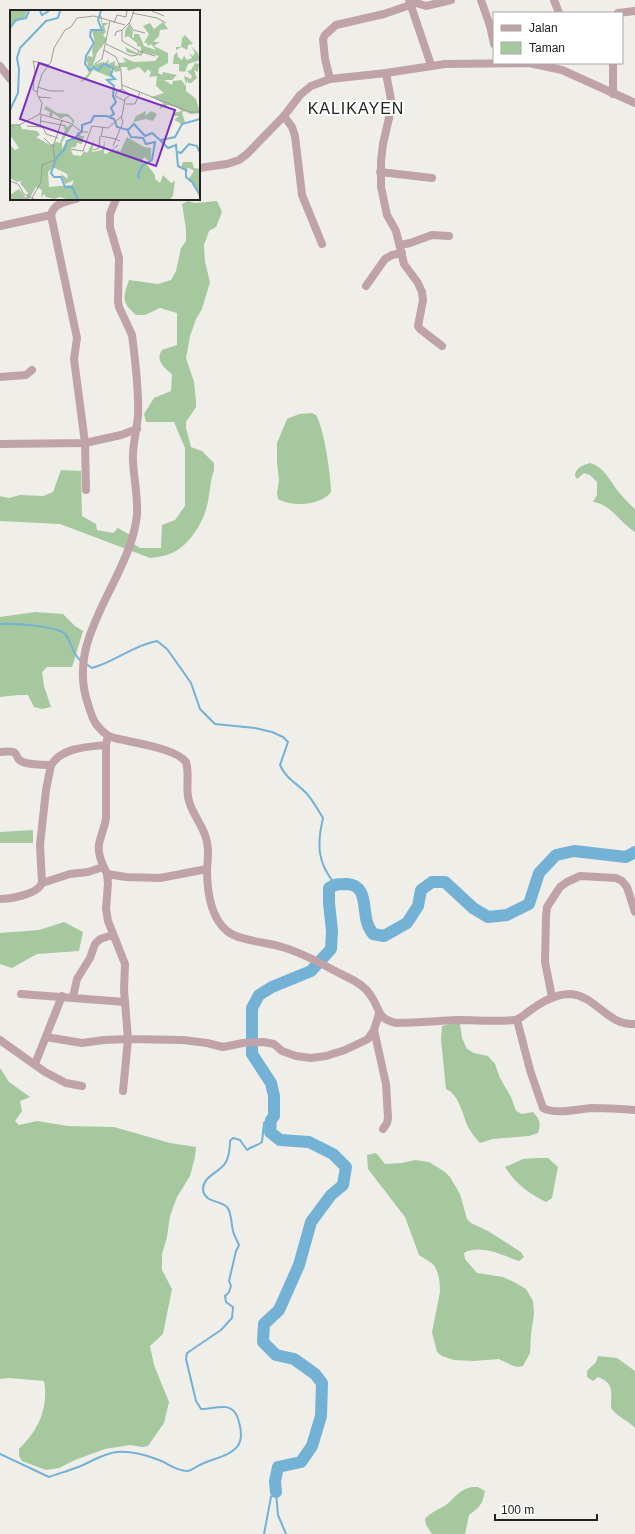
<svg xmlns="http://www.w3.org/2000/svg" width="635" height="1534" font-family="Helvetica,sans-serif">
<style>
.green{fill:#a5c89f}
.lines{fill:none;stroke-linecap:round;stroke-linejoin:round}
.stream{stroke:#73b1d5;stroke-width:2}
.river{stroke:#73b1d5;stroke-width:12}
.minor{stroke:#c0a2a9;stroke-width:8}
.labels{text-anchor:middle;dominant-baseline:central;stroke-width:4;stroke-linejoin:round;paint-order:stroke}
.quarter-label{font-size:16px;letter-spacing:1px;fill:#232221;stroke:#fff}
.inset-river{fill:none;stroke:#73b1d5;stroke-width:2}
.inset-road{fill:none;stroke:#9e9c99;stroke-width:1}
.view{fill:#7b2cbf;fill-opacity:0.15;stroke:#7b2cbf;stroke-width:2}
.inset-edge{fill:none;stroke:#232221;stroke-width:2}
</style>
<rect width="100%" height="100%" fill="#f0eee9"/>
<g class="green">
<path d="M188,201L195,203L217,201L222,212L216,227L209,231L204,245L205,262L210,282L202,309L196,319L190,336L186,358L194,382L196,401V407L186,422V428L191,447L202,451L214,463V470C210,481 210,494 207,506C203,522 192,540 179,549C171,555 159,557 150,558L60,524L0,521V496L9,498L20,495L43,496L53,492L61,470L81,471L82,516L96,524L97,530L113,533L118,528L130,535L134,544L140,548H161L162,525L175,520L185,506V448L174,422H146L144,414L154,398L171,391L172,374C164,368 155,360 162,350L177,345V313L160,308L145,315H136C121,302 123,298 129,280L158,284L171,280L176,271L181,248L186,241V229L182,204Z"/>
<path d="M312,413L316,415C324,428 331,476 331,492C320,506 292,507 278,499L277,493L279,480L277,463V443L287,419L299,414Z"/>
<path d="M590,463C604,467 609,479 617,490C623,497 628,503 635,509V532C620,523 611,504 593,502L597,495V482L590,475L584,473L577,479L575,476C575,468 583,465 590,463Z"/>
<path d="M35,612L63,614L75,626L83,631L72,667H47L42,672L44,686L51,707L42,709L34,707L28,695H19L0,697V617Z"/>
<path d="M33,830V843H0V832Z"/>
<path d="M64,922L83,932L79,951L37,954L12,968L0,964V933L39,930Z"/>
<path d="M454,1023L460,1024L462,1038L467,1049L474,1053L488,1056L495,1064L500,1078L511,1097L516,1111L522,1114L533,1112C540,1119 541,1124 538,1133L529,1136L493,1139L480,1143C476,1138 471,1133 468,1127C463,1116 459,1094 446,1089L441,1039L442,1026Z"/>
<path d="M0,1068L9,1082L30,1097L20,1101L22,1111L15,1121L19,1125L37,1121L68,1126L114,1127L170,1143L196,1147L195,1157L190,1176L177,1197L170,1216L167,1237L162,1254V1270L172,1289L163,1334L150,1346L154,1365L169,1402L164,1423L148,1446L142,1447L130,1445L105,1449L75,1460L59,1468L46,1470L22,1461L19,1456V1449C38,1431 49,1408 44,1381L9,1378L0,1379Z"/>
<path d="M376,1153L385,1164L402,1163L415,1160L429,1162L445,1172L450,1177L460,1194L467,1219L471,1223L488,1231L521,1252L524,1257L519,1261C502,1255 480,1244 464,1253L465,1259L477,1273L503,1277L514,1282L526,1289L533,1301L534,1314L531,1334L530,1353L523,1366L517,1367L511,1365L499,1359L474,1361L454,1360L442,1356L437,1352L432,1332L440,1292C440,1283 439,1267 430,1262C426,1259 423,1258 419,1255L405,1217L368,1169L367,1155Z"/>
<path d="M536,1158H548L558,1167L552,1198L546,1202C528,1193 516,1184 505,1167L523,1159Z"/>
<path d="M598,1356L617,1358L635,1371V1428C628,1420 617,1417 611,1408C611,1394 615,1383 598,1377L593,1381L587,1377V1371L596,1362Z"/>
<path d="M472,1487H478L485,1491C482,1505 480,1507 469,1515L465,1534H432L426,1525L425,1519C431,1512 438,1510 446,1505C456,1497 458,1490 472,1487Z"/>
</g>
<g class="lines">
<g class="stream">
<path d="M0,624C11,623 58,626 65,634C72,642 72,654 81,661"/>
<path d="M86,664L92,668C114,662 134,645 157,641L167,649L182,670L191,683L200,709L215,724L255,728L272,732L283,737L288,742L280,765C286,779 297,783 307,794C314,802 318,810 323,818C317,844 317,863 335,884"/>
<path d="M0,1454L49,1477C60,1473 72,1470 83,1465C94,1460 105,1453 117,1452C131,1451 146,1455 159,1460C169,1464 176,1471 187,1471C192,1471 198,1465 204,1463C230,1453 250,1451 237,1416C230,1400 212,1410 201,1409L196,1401L186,1359L187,1353L221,1330L232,1318L233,1307L226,1302L225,1296L229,1292L231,1286L229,1281L236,1251L239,1245C237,1240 234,1236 233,1231C231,1224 232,1213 227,1207C220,1200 205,1203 203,1190C202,1176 221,1172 226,1162C229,1156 230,1148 230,1141L233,1138L240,1140L247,1150C252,1146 257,1146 262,1142L264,1123L268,1119L274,1116"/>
<path d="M276,1493L278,1515L286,1534"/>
<path d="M264,1534L271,1497L276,1492"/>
</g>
<path class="river" d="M276,1492L275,1481L278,1467L301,1462L312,1446L321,1416L322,1383L315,1374L294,1359L276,1355L263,1342L264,1324L279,1310L299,1265L311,1222L331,1195L343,1185L346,1167L333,1154L309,1142L280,1140L270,1132L271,1120L274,1116V1096L271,1083L252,1054V1008L259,995L272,987L311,971L331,949L332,931L329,903V888C335,884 339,884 347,884C369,885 362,912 368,925C369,928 371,931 373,934L384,936L407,923L418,906L421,890L432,882H445L473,908L488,917L507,915L529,904L539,873L556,855L574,851L626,857L635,852"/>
<g class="minor">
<path d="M409,0L431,65"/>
<path d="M481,0L490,26L494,44"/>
<path d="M554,0L559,13"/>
<path d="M618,13L635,11"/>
<path d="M613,63V94"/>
<path d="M0,66L11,80"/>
<path d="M330,79L325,59L323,39L325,35L336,25L384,14L416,3L426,6L451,0"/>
<path d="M284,116L292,127L295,136L302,195L322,244"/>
<path d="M199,168L227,164L239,160L247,154L284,116L300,95L311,86L330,79L386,73"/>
<path d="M380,172L432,178"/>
<path d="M116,199L110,214V227L119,258L118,301L119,307L132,335L133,343C136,367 139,391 138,415C137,430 132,446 133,461C134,479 138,497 137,515C130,580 64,636 88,704C90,711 92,718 96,724C99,728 103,732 107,735C111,738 118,739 124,740C140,744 176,749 186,762C190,775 185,788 189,801C193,816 204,826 207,842C209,851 208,860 207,869C207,889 210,917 227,931C240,941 266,942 282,947C304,953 325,966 345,976C354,980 366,987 371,996C381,1010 376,1018 396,1023C416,1023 436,1021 457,1020C476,1020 496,1022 515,1020C520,1019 524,1015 528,1012C540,1003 554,994 570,994C595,995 609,1027 635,1024"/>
<path d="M51,215L77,338L74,359L85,443L86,490"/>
<path d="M0,226L51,215C54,203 65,202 76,199"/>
<path d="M401,245L410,243L432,235L449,236"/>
<path d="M366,286L385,259L392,255L402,253"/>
<path d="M442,346L420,329L418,326L423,300L422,292L418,283L404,264L396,231L387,215L381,187V161L383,144L392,105L386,73L445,64L529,63L562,70L635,103"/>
<path d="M0,377L26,375L32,370"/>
<path d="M0,444L85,443L121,435L137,429"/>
<path d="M106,745V818C105,826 102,832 100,840C96,852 102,863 107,874"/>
<path d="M0,752C24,749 11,758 23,762C31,765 43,765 51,765C63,747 87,747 106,745L107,740"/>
<path d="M207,869L160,878L126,877L107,874L108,883L106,909L108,921L125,964L124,990L128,1039L183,1040L207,1043L223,1047L243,1043L263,1042L274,1044L282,1051L296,1056L311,1058L326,1056L345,1050L368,1039L374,1030L379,1014"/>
<path d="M42,883L40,845L46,790L51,765"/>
<path d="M0,899C11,899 38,894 42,883L70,874L88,872L103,867"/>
<path d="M21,994L125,1002"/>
<path d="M73,997L77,979L90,958L95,944L100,939L113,935"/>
<path d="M552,997L545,962L546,917L547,907L560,887L567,882L580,876L616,878L622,881L627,887L635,912"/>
<path d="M517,1020L530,1070L543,1108C556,1115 577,1109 592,1108C606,1108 621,1109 635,1110"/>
<path d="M374,1030L386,1084L388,1118L387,1123L383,1129"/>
<path d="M46,1037L82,1043L104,1040L128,1039L123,1091"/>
<path d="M0,1040L45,1072L66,1083L82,1086"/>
<path d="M35,1064L62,996"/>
</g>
</g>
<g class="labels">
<g class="quarter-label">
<text x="356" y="108">KALIKAYEN</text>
</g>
</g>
<g transform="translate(10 10)">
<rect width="190" height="190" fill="#f0eee9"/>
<path d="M0,1H17L15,7L0,15ZM90,5L92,6V13H99L94,16L96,22L93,25L97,30L87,43L83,55L93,52L95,53L99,49L98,54L105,51V55L109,56V53L116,52L112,47L124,52L145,51L149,46L134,42L131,46L117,42L115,37L129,44L131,41V37L127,36V33L118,26L115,28V21L119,14L123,22L122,27L124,28V24H129L134,36L146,40L141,34L138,36L137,33H134L139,24L133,16L140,13L144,19L153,12L158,19L150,20L149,26L143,32H150L144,36L158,43V53L149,58L148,63L152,65L153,62L167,65L162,70H154L162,75L163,71L171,70L176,76V81L186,89L190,103L181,104L174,101L172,103L175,112L172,114L164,110L169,106H164V103L172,101L168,98L158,95L149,99L153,93L141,87L154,83L146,76L147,66L139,67L141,62L138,59L135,63L129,57L118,61L117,57H110V61L105,62L102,57L93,53L89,59L84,56L79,58L76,49L78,46L83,47L82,40L85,33L82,20L93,21ZM175,25L183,34L178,35L177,40L172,37L166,40V37H171L172,28ZM181,36L188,43L190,50L178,54L175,62L169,61V54H163L164,45L167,42L168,47L172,50L174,46L177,50L182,48L179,43L183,46L185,43ZM73,50L79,60L84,58L89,60L93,55L100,57L103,68L83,60L77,69L69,73L79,63ZM185,53L189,54L188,62L184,60L187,68L181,73H178V70L176,74L174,66L181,69L182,66L177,61L181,60ZM36,96L47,103L58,104L64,110V113L52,132V139L57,130L65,128L68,121L71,126H74L72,134L67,133L66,137L60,138L63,145L71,146L74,141L77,143L84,131L82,142L92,140L95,130L94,144L108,140L110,142L117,127L134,137L141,138V150L139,151L134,147L132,151L135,152L145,165V169L150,173L153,165L161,173L165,171L163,186L160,189H56L50,187L44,189L36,187L34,184L31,188L32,180L26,177L19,189H0V185L9,179L16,188L18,183L10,173L12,171L7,172L0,168V135L5,140L9,138L0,125V115L10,114L12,119L27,121L30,125L26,127L40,135L47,132L50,133L55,120L54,116L58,117L63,113L60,108L55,106L51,109L43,103L42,107L39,106L40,102L34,99ZM43,157L57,164L58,169L51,164L55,174L64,170L62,175L39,177L38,162ZM136,101L135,106L141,101L147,104L143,111L136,109L123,112L126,106ZM173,152H182L184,158L190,159V189L183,173L178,170L184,161L179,158H177L178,161L171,158Z" fill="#a5c89f" fill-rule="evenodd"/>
<path class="inset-river" d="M30,1L32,5L39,1M91,1L88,10L92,20H81L80,26L84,33L76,46L75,54L80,60L84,57L88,60L94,54L103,58L101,65L105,69L97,70L104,76L103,86L106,92L101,98L104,104L99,107L104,109L107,117L118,120L124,114L135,126L142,123L150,130M0,18L6,10L16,8L19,1M0,100L8,83L9,59L7,48L10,38L36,11L48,8L50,1M117,119L121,127L133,128L136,134L145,132L142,150L132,156L128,165L129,169M150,130L158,138L166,135L168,156L176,160V167L182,172L190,185M151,130L165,127L172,114L190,109M168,142L171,143L179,134L187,136L190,143M68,189L62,177H55L51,167H44L41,163L47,147L55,139L57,131L65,128L72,121V115L81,112L84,106H98"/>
<path class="inset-road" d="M142,1L154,6M122,3L147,8L156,13M104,13L107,5L116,7L117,1M119,13L123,20L135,23M112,20V31L129,41L145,46M105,26L106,22L112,20L120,12L124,1M96,34L121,46L127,45L129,41M85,54L92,49L100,11M112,75L180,102H190M28,77L27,84L32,93L30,104M112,79L107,81L105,86L115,91M54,81H40L28,77L32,64L41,52L44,38L55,20L61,17L67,8L84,6L115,15M27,82L23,80L25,60L23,51L39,55M29,87L41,88M116,94H125L130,82M31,111L56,116M0,115H9L30,104L60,113L72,122H78M17,116L33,117L36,124L48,128M30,117L31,105M93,117L91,126L106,129L113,112L111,106M34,128L43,137M103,136L106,129L110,131M60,139L73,141L82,116L98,118L112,106L115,89L120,85L112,79L111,60L106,47L94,40M83,140L89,138L90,126M99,143L108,135M0,171L8,174L14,184L24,189M22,188L31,172L32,155L45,150L43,137L52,110"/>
<path class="view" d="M29,53L165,100L146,156L10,109Z"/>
<rect width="190" height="190" class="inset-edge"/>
</g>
<rect x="493" y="12" width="130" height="52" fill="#ffffff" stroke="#a7a7a6"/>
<rect x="501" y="25" width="20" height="6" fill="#c0a2a9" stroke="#a7a7a6"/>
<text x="529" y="32" font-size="12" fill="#232221">Jalan</text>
<rect x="501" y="42" width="20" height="12" fill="#a5c89f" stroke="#a7a7a6"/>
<text x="529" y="52" font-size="12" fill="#232221">Taman</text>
<path d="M495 1514v6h102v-6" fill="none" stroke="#232221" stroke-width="2"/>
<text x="501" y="1514" font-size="12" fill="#232221" stroke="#ffffff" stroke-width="3" paint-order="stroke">100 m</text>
</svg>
